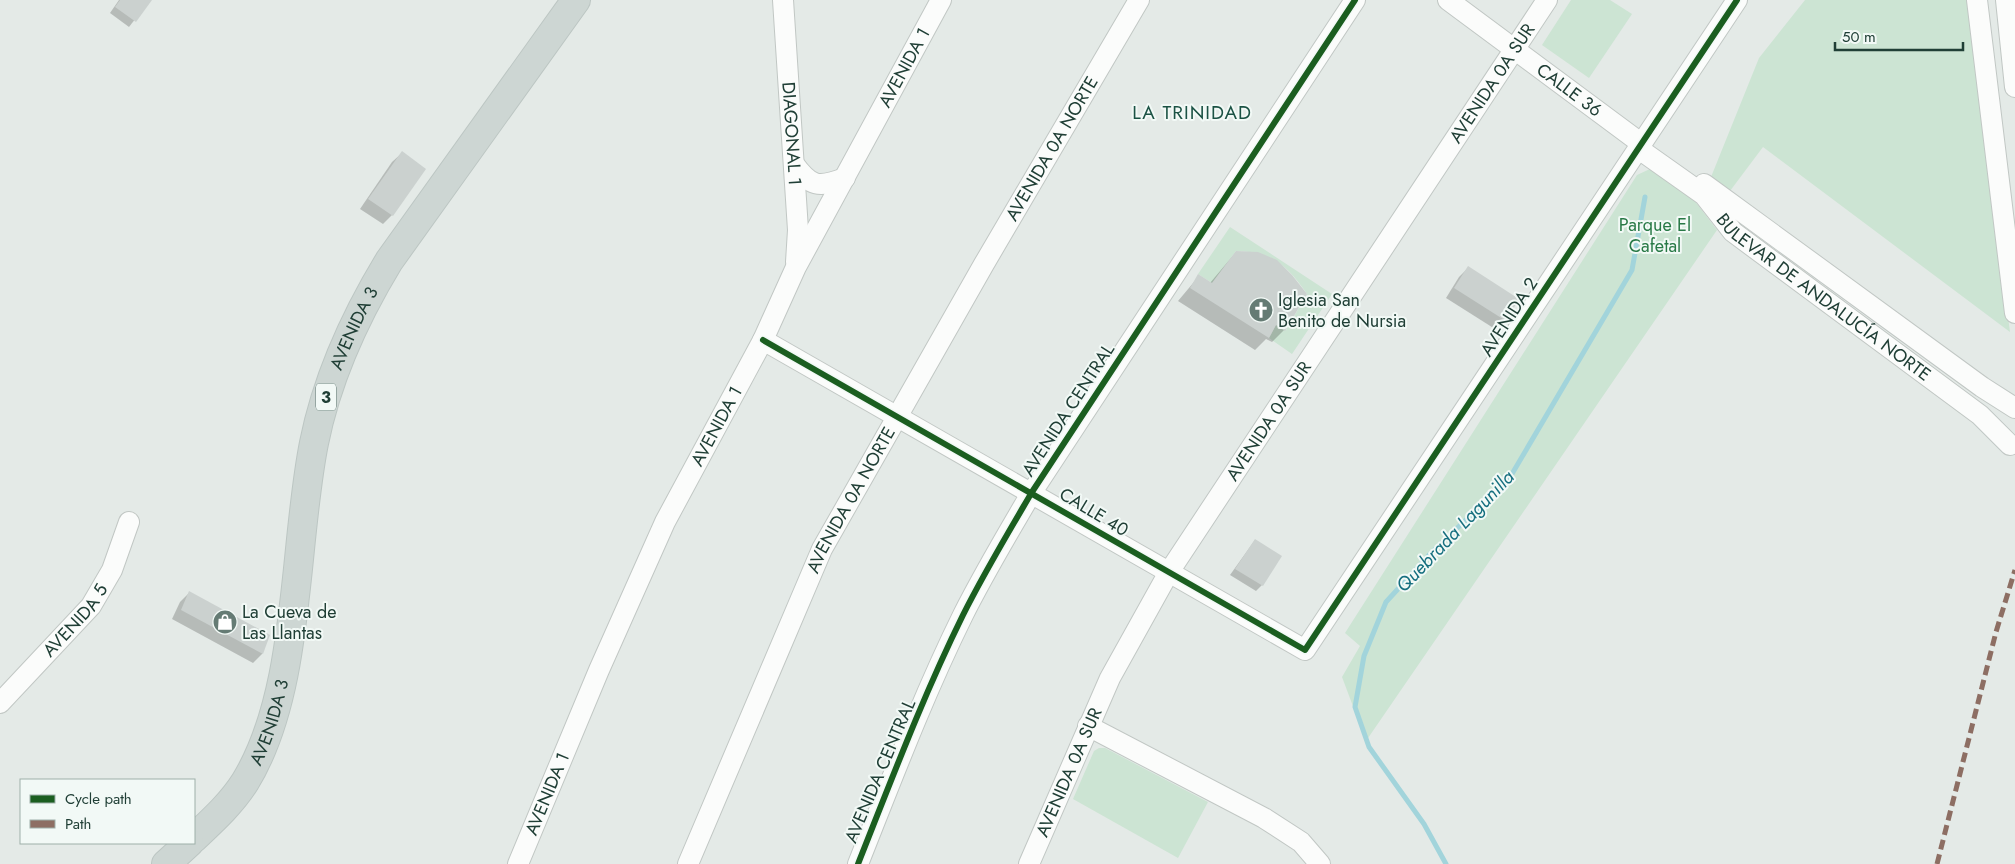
<svg xmlns="http://www.w3.org/2000/svg" width="2015" height="864" font-family="Jost,sans-serif">
<style>
.green{fill:#cce4d3}
.shadow{fill:#0003}
.lines{fill:none;stroke-linecap:round;stroke-linejoin:round}
.stream{stroke:#a2d4db;stroke-width:5}
.building{fill:#cbd1cf}
.minor-casing{stroke:#c1c7c4;stroke-width:22}
.primary-casing{stroke:#bcc6c3;stroke-width:30}
.minor{stroke:#fbfcfb;stroke-width:20}
.primary{stroke:#cdd6d3;stroke-width:28}
.quiet{stroke:#8d6e63;stroke-width:5;stroke-dasharray:10 5;stroke-linecap:butt}
.cycleway-casing{stroke:#f2f9f6;stroke-width:9}
.cycleway{stroke:#1b5e20;stroke-width:6}
.labels{text-anchor:middle;dominant-baseline:central;stroke-width:4;stroke-linejoin:round;paint-order:stroke}
.shield{fill:#f2f9f6;stroke:#5f7770;stroke-width:1}
.shield-label{font-size:16px;font-weight:bold;fill:#203f36}
.street-label{font-size:18px;fill:#203f36;stroke:#f2f9f6}
.park-label{font-size:18px;fill:#287946;stroke:#f2f9f6}
.poi-label{font-size:18px;fill:#203f36;stroke:#f2f9f6;text-anchor:start}
.neighbourhood-label{font-size:19px;letter-spacing:1px;fill:#1b5244;stroke:#f2f9f6}
.water-label{font-size:19px;font-style:italic;fill:#166f7f;stroke:#f2f9f6}
</style>
<rect width="100%" height="100%" fill="#e4eae7"/>
<g class="green">
<path d="M1571,0H1610L1632,14L1589,78L1542,45Z"/>
<path d="M1805,0H1967L2010,332L1763,147L1730,191L1711,177L1759,58Z"/>
<path d="M1652,168L1691,196L1717,230L1366,741L1342,677L1360,646L1345,633L1637,175Z"/>
<path d="M1230,227L1332,294L1292,354L1269,338L1276,325L1286,330L1307,294C1287,265 1272,252 1236,251L1212,283L1198,274Z"/>
<path d="M1099,748H1105L1208,802L1178,858L1073,799L1094,751Z"/>
</g>
<g class="shadow">
<path d="M119,0H150L129,27L110,13Z"/>
<path d="M402,153L392,215L383,224L360,209L392,162Z"/>
<path d="M1236,252L1284,330L1272,342L1266,339L1255,350L1178,301L1199,276L1210,283Z"/>
<path d="M1468,268L1505,320L1495,329L1446,298L1459,277Z"/>
<path d="M1255,540L1262,585L1256,591L1230,575Z"/>
<path d="M189,593L268,635L262,654L253,663L172,619L180,602Z"/>
</g>
<g class="lines">
<path class="stream" d="M1446,864L1424,824L1369,747L1355,707L1364,656L1386,602L1431,553L1509,479L1632,270L1645,197"/>
</g>
<g class="building">
<path d="M120,0H152L136,22L115,7Z"/>
<path d="M402,151L426,169L393,216L368,199Z"/>
<path d="M1236,251L1258,252L1277,260L1292,275L1307,294L1285,331L1276,325L1269,338L1190,288L1198,274L1212,283Z"/>
<path d="M1468,266L1519,299L1506,321L1454,288Z"/>
<path d="M1255,539L1282,556L1263,586L1235,569Z"/>
<path d="M189,591L270,635L263,654L181,610Z"/>
</g>
<g class="lines">
<defs>
<g id="minor">
<path id="s1" d="M783,0L798,230L796,262"/>
<path id="s2" d="M1448,0L1642,144"/>
<path d="M1977,0L2015,313"/>
<path d="M2006,0L2015,87"/>
<path id="s3" d="M1639,149L1704,195L1733,232L1980,415L2010,445"/>
<path d="M794,164C811,187 818,188 845,178"/>
<path d="M1704,184L1982,387L2015,408"/>
<path d="M763,340L1305,650L1737,0"/>
<path id="s4" d="M0,703L91,606L112,570L129,522"/>
<path d="M1088,726L1264,818L1301,842L1320,864"/>
<path id="s5" d="M518,864L599,670L665,522L763,340L796,267L941,0"/>
<path id="s6" d="M688,864L822,549L984,264L1139,0"/>
<path d="M858,864C891,781 923,696 963,615C984,573 1008,533 1032,492L1355,0"/>
<path id="s7" d="M1029,864L1110,678L1169,572L1547,0"/>
</g>
<g id="primary">
<path id="s8" d="M194,838C212,821 231,804 245,782C301,691 293,547 314,443C327,378 355,317 389,261L576,0"/>
<path d="M166,864L189,843"/>
</g>
</defs>
<use href="#minor" class="minor-casing"/>
<use href="#primary" class="primary-casing"/>
<use href="#minor" class="minor"/>
<use href="#primary" class="primary"/>
<path class="quiet" d="M1937,864L1996,632L2015,570"/>
<defs>
<g id="cycleway">
<path d="M763,340L1305,650L1737,0"/>
<path d="M858,864C891,781 923,696 963,615C984,573 1008,533 1032,492L1355,0"/>
</g>
</defs>
<use href="#cycleway" class="cycleway-casing"/>
<use href="#cycleway" class="cycleway"/>
</g>
<defs>
<symbol id="church-disc" viewBox="-11 -11 22 22"><circle r="9.5" fill="#657b74" stroke="#f2f9f6"/><path d="M-1.2-6h2.4v3.5h3.3v2.4h-3.3V6h-2.4V-.1h-3.3v-2.4h3.3Z" fill="#fff"/></symbol>
<symbol id="shop-disc" viewBox="-11 -11 22 22"><circle r="9.5" fill="#657b74" stroke="#f2f9f6"/><path d="M-5-2.5h2.3a2.7 3.5 0 0 1 5.4 0H5L5.5 6h-11ZM-1.5-2.5h3a1.5 2.3 0 0 0-3 0Z" fill="#fff"/></symbol>
</defs>
<g fill-rule="evenodd">
<use href="#church-disc" x="1247" y="296" width="28" height="28"/>
<use href="#shop-disc" x="211" y="608" width="28" height="28"/>
</g>
<g class="labels">
<rect class="shield" x="316" y="383.5" width="20" height="27" rx="4"/>
<g class="shield-label">
<text x="326" y="397">3</text>
</g>
<g class="street-label">
<text stroke="none"><textPath href="#s5" startOffset="886">AVENIDA 1</textPath></text>
<text stroke="none"><textPath href="#s7" startOffset="910">AVENIDA 0A SUR</textPath></text>
<text stroke="none"><textPath href="#s2" startOffset="151">CALLE 36</textPath></text>
<text stroke="none"><textPath href="#s1" startOffset="134">DIAGONAL 1</textPath></text>
<text stroke="none"><textPath href="#s6" startOffset="804">AVENIDA 0A NORTE</textPath></text>
<text stroke="none"><textPath href="#s3" startOffset="238">BULEVAR DE ANDALUCÍA NORTE</textPath></text>
<text transform="translate(1509 317) rotate(-57)">AVENIDA 2</text>
<text stroke="none"><textPath href="#s8" startOffset="546">AVENIDA 3</textPath></text>
<text transform="translate(1068 410) rotate(-57)">AVENIDA CENTRAL</text>
<text stroke="none"><textPath href="#s7" startOffset="505">AVENIDA 0A SUR</textPath></text>
<text stroke="none"><textPath href="#s5" startOffset="481">AVENIDA 1</textPath></text>
<text stroke="none"><textPath href="#s6" startOffset="399">AVENIDA 0A NORTE</textPath></text>
<text transform="translate(1094 512) rotate(31)">CALLE 40</text>
<text stroke="none"><textPath href="#s4" startOffset="112">AVENIDA 5</textPath></text>
<text stroke="none"><textPath href="#s8" startOffset="141">AVENIDA 3</textPath></text>
<text transform="translate(880 771) rotate(-67)">AVENIDA CENTRAL</text>
<text stroke="none"><textPath href="#s7" startOffset="100">AVENIDA 0A SUR</textPath></text>
<text stroke="none"><textPath href="#s5" startOffset="76">AVENIDA 1</textPath></text>
</g>
<g class="park-label">
<text x="1655" y="225">Parque El<tspan x="1655" dy="21">Cafetal</tspan></text>
</g>
<g class="poi-label">
<text x="1278" y="300">Iglesia San<tspan x="1278" dy="21">Benito de Nursia</tspan></text>
<text x="242" y="612">La Cueva de<tspan x="242" dy="21">Las Llantas</tspan></text>
</g>
<g class="neighbourhood-label">
<text x="1192" y="112">LA TRINIDAD</text>
</g>
<g class="water-label">
<text transform="translate(1455 531) rotate(-46)">Quebrada Lagunilla</text>
</g>
</g>
<rect x="20" y="779" width="175" height="65" fill="#f2f9f6" stroke="#9eafa9"/>
<rect x="30" y="795" width="25" height="8" fill="#1b5e20" stroke="#9eafa9"/>
<text x="65" y="804" font-size="15" fill="#203f36">Cycle path</text>
<rect x="30" y="820" width="25" height="8" fill="#8d6e63" stroke="#9eafa9"/>
<text x="65" y="829" font-size="15" fill="#203f36">Path</text>
<path d="M1835 42v8h128v-8" fill="none" stroke="#203f36" stroke-width="2.5"/>
<text x="1842" y="42" font-size="15" fill="#203f36" stroke="#f2f9f6" stroke-width="4" paint-order="stroke">50 m</text>
</svg>
